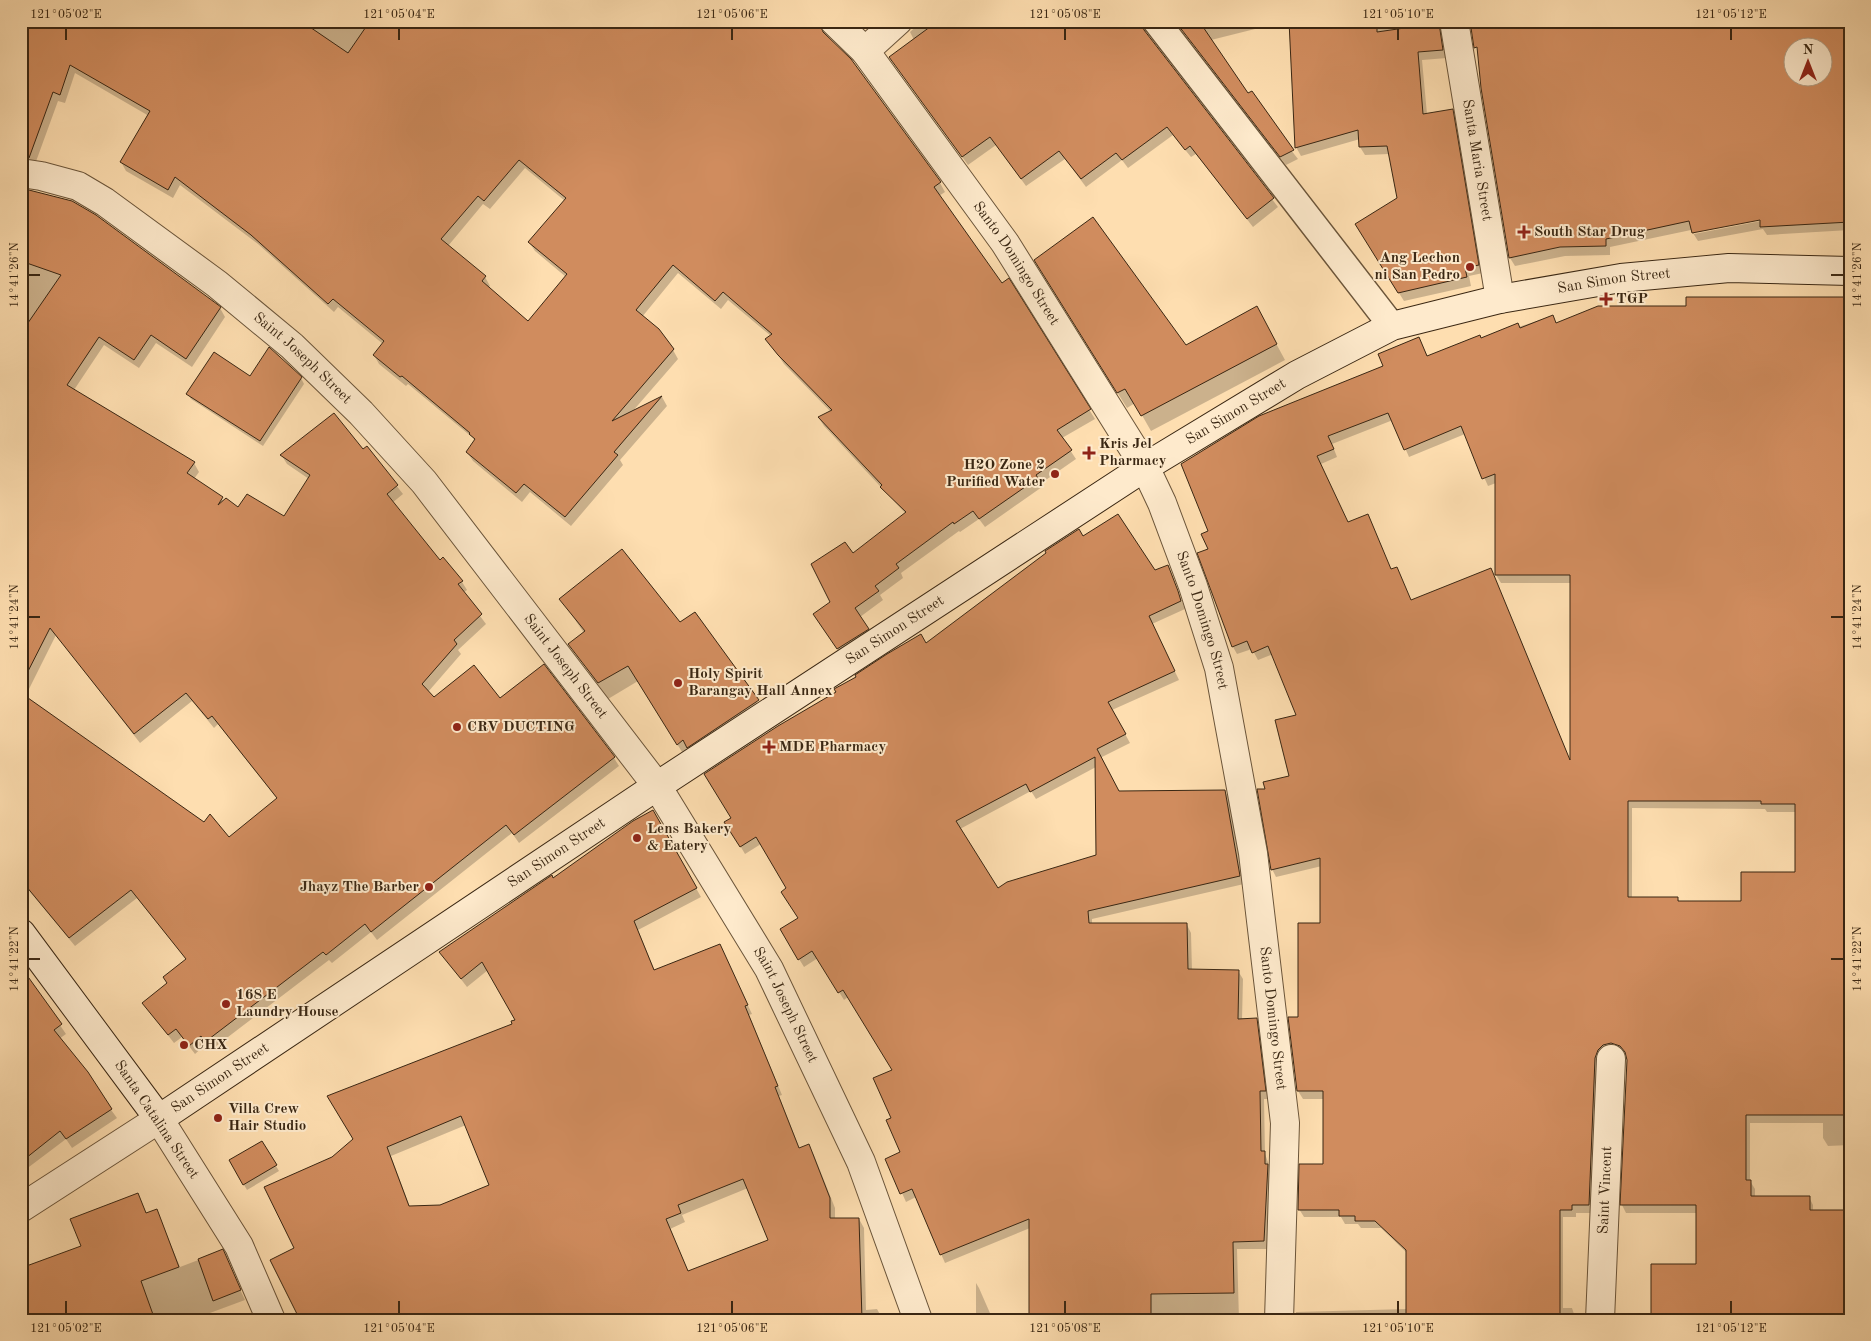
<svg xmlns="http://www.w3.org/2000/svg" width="1871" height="1341" font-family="'Old Standard TT',serif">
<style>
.shadow{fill:#0003;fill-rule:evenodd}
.building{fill:#d08c5e;stroke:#3a2713;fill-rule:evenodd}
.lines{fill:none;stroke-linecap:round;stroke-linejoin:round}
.pedestrian-casing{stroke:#6b553a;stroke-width:29}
.minor-casing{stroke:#6b553a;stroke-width:30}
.tertiary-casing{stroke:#6b553a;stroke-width:30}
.secondary-casing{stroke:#3a2713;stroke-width:30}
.pedestrian{stroke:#feeacc;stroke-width:26}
.minor{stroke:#feeacc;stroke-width:28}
.tertiary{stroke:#feeacc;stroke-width:28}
.secondary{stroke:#feeacc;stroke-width:28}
.ticks{fill:none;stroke:#3a2713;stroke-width:2}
.poi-dot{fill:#8f2418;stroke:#feeacc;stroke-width:2}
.labels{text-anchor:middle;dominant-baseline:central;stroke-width:4;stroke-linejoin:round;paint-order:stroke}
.street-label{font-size:15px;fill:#3a2713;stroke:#feeacc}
.poi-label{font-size:15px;font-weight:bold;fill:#3a2713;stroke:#feeacc;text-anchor:start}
.neatline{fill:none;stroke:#3a2713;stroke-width:2}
.ticks-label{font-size:12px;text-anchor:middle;fill:#3a2713}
</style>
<rect width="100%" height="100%" fill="#fedeb0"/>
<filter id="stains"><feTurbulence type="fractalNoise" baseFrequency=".004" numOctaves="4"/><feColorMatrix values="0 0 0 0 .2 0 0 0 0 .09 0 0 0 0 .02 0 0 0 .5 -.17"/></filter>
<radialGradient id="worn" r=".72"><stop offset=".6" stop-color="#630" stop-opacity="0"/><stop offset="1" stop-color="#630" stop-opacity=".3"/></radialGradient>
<g class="shadow">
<path d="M21,21H817L825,36L850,60L940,183L945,192L939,196L1002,285L1008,280L1095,419L1062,438L1076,459L1040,484L1042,487L985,527L979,519L960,532L959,531L901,573L903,578L880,595L883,600L860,617L873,638L844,658L820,623L832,603L853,554L906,514L824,426L819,418L831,412L784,364L767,339L771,336L728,300L721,309L678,273L642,317L673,350L678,359L632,412L662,397L667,406L620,460L623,465L571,526L530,492L522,502L473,461L467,452L475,442L473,438L408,384L406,386L379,364L374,355L383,344L338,307L334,312L258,244L180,185L173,198L126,171L121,162L149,116L75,73L65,103L58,101L34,167H21ZM525,168L565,201L529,242L535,251L566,277L528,322L488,288L490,286L485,277L448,246L483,204L490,209Z"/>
<path d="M922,21H1149L1146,25V35L1278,207L1253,227L1196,154L1191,157L1173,135L1128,168L1122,160L1086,187L1065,159L1026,186L996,145L968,165L891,58L914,40L910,32Z"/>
<path d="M1175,21H1287L1211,40L1248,95L1298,159L1286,165Z"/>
<path d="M1290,21H1446L1447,58L1422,60L1427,114L1452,111L1457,119L1483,273L1469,276L1471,286L1404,301L1361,232L1398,199L1389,154L1365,155L1360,147V139L1301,156L1296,147Z"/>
<path d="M1470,21H1850V230L1767,235L1763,229L1698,241L1691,230L1610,247V255L1565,256L1515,266L1510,258L1482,88L1479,53ZM1794,48H1824V78H1794ZM1766,218V220L1694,234V231Z"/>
<path d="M21,190L71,202L220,308L225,317L192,367L156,343L139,368L104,345L74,390L194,463L199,472L194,479L224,501L239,508L284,518L309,479L287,464L282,456L363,451L367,448L403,494L392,503L439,562L462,582L467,590L463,593L486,624L458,650L461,654L428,692L434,698L500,700L614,758L619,766L519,843L512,833L377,940L371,932L332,963L329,960L211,1050L206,1044L195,1054L182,1037L174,1043L143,1003L168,983L187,960L137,898L75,946L21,881ZM56,635L140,743L192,701L214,728L218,724L278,800L228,839L25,697Z"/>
<path d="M1044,276L1185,346L1265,323L1285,360L1151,431L1135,403L1127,408Z"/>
<path d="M1850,298V1145L1828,1146L1823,1138V1123H1750V1181L1755,1189V1197H1809L1813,1205V1211L1698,1266V1213H1626L1622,1205L1628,1060L1625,1053L1616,1051L1593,1213H1576V1217H1563V1308H1572L1576,1320H1296V1312L1407,1309V1253L1381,1228H1361L1358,1224H1345L1341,1217H1304L1299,1209L1325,1165V1099H1303L1298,1091L1290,1019L1299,1018L1322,925V866L1276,877L1272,869L1267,790L1291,777L1298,716L1273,654L1258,660L1252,649L1237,654L1233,647L1199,554L1209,550L1210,532L1385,367L1419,339L1428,357L1552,316L1557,324L1687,307ZM1393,420L1409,457L1465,434L1488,486L1496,483V575L1501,583H1571V763L1490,569L1411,601L1397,568L1391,571L1368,516L1348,523L1321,464L1337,457L1332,444ZM1632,808L1765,809L1767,812H1796V873L1742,902H1680L1678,899H1632Z"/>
<path d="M250,377L301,378L304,384L263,446L191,399L188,394Z"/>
<path d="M1083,538L1154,572L1168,566L1185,609L1152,624L1179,680L1112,710L1130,743L1100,758L1119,792L1225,791L1229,799L1244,884L1092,919V925H1187L1191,933L1192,971H1238L1243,979L1242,1020H1256L1261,1028L1269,1099H1264L1265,1154L1272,1173L1268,1249H1237L1239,1320H1030V1228L945,1263L916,1197L906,1202L887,1159L901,1153L892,1118L894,1071L848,997L844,1000L818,958L804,967L781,930L799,919L788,889L761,844L745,854L726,822L925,644ZM1096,767L1098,856L997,890L960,829L1031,791L1036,799Z"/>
<path d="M561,599L680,624L694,613L767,717L687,760L638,681L608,699L570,645L584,633Z"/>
<path d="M653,812L701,897L638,930L655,971L724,955L752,1014L749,1015L782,1095L779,1096L800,1149L809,1146L814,1155L835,1208V1220L859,1219L864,1228L866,1310L877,1309L883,1320H345L296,1248L333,1158L517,1020L488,970L467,987L440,952ZM466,1125L490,1186L440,1206L410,1207L391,1156ZM748,1188L770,1240L689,1273L670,1229L685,1222L682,1215Z"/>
<path d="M21,968L66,1034L59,1039L117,1118L72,1148L66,1139L21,1173Z"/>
<path d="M262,1143L279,1171L247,1190L230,1161Z"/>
<path d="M138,1195L147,1214L157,1211L180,1267L222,1251L245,1300L191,1320H21L82,1247Z"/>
<path d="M976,1283L979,1288L993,1320H976Z"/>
</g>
<g class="building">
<path d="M21,21H301L348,53L370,21H819L823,32L851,59L941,182L934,187L1002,283L1009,278L1091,409L1057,430L1072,450L1036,475L1038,478L979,519L973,511L954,524L953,522L896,564L899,568L875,586L879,591L855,608L869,629L837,649L813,614L830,602L811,564L845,542L853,553L906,512L880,487L882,485L818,417L832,410L778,355L765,339L772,334L723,292L715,301L673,265L636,310L659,329L674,349L612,421L662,396L614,452L618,455L565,517L524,484L516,493L466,452L475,439L469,434L470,433L402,376L400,377L373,355L384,341L333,299L328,304L251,235L175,177L168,190L120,162L150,111L70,65L60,95L53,92L29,158H21ZM519,160L566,198L528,242L567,274L528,321L482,281L486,276L441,239L478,196L484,201Z"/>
<path d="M938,21H1141L1144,30L1274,198L1247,219L1190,146L1185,150L1167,127L1122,160L1116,153L1081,179L1059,151L1021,179L990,137L962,157L889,57Z"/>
<path d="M1175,21H1199L1248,93L1252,91L1294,150L1280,157Z"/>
<path d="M1289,21H1377V32L1439,23L1443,50L1418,52L1423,114L1453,109L1479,265L1465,268L1467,277L1398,293L1355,224L1397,198L1387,146L1359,147L1358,130L1295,148Z"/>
<path d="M1470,21H1687V24L1845,21L1847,124H1850V222L1760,227V220L1692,233L1689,221L1606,239V246L1560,247L1509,258L1481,88L1477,47L1474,48ZM1794,48H1824V78H1794Z"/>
<path d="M25,189L72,201L96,215L221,307L186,359L151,335L134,360L99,337L67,385L195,462L187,473L223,497L218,505L226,498L238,507L247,494L284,516L310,475L280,455L334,413L363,449L367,446L398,485L387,494L440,560L443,557L463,581L458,584L482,614L454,640L457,644L422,684L434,697L474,665L500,698L544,664L615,757L514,835L506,825L371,932L365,924L326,955L323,952L205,1042L201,1036L189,1046L176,1029L168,1035L142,1003L167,983L163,977L186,959L131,890L69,938L21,880V693L204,822L210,814L229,837L277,798L212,716L208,719L186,693L134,734L50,628L21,685V333L61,275L21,261V200Z"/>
<path d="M1093,217L1186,345L1257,306L1277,344L1141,416L1125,389L1117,393L1034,260Z"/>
<path d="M1686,297H1850V1115H1746V1180H1751V1196H1810V1210H1850V1320H1651V1264H1696V1205H1620L1627,1060L1625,1052L1620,1046L1611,1043L1603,1045L1598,1050L1595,1058L1589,1205H1572V1210H1560V1320H1406V1250L1375,1221H1355V1216H1339V1210H1298L1299,1164H1323V1091H1297L1288,1017H1298V923H1320V858L1271,870L1257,789H1265L1263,782L1289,776L1275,720L1296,715L1268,646L1252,653L1247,641L1232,647L1197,553L1208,549L1201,534L1208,531L1181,464L1259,416L1383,366L1378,354L1419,337L1427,356L1480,335L1481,338L1518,323L1520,328L1553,315L1556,323L1598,306H1686ZM1388,413L1404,450L1461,426L1482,479L1495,474V575H1570V760L1491,568L1411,600L1397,567L1391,569L1368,514L1348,522L1317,456L1334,449L1328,436ZM1628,801H1761V804H1795V872H1741V901H1678V897H1628Z"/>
<path d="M269,347L302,377L260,441L186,394L214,352L250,376Z"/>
<path d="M1118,514L1155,570L1168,565L1178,591L1181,601L1149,616L1175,671L1108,702L1126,734L1097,749L1119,791L1225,790L1240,876L1088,911L1089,923H1187L1188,969L1239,970L1238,1019L1257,1018L1266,1091H1260L1261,1151H1265V1164H1268L1264,1241L1233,1242L1234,1293L1151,1294V1316L1093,1318V1320H1029V1219L940,1255L912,1189L900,1194L885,1159L900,1152L886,1120L891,1118L873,1078L892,1070L843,990L838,993L812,951L798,960L780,929L798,918L781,892L786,888L756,837L740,847L724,822L731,818L704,774L778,726L836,692L834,689L856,677L855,675L887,654L921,634L926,643L1046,553L1045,551L1079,529L1083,536ZM1095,757L1096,855L1007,882L998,888L956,821L1026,784L1030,792Z"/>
<path d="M622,549L680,622L695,612L759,700L687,748L683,740L677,745L628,666L598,683L568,644L585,631L559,599Z"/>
<path d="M653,810L697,888L634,921L654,970L720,944L748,1005L745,1006L778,1086L775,1087L799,1148L809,1144L830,1198V1218H859L862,1320H300L270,1260L294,1248L264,1187L332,1157L353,1139L327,1096L512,1024L511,1021L515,1020L482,962L461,979L439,952L552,875L553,878L633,821ZM461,1116L489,1185L440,1205L409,1206L387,1147ZM743,1179L768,1240L688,1271L666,1219L681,1213L678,1205Z"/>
<path d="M21,967L62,1024L54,1030L88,1072L112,1109L66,1139L60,1131L21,1162Z"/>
<path d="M262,1141L277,1165L243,1185L229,1160Z"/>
<path d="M138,1193L146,1213L157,1209L179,1267L141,1281L155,1320H21V1268L81,1246L70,1219Z"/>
<path d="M223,1249L241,1290L213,1301L198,1259Z"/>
</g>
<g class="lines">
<defs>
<path id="pedestrian" d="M1156,21L1392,326"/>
<g id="minor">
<path id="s1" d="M834,21L865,51L1005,243L1145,467L1162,503L1193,586L1219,668L1253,853L1285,1123L1279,1320"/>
<path id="s2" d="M1454,21L1500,299"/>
<path d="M865,51L898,21"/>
<path id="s3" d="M657,786L769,969L861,1162L918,1320"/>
<path d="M21,1208L159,1119"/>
<path id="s4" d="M1600,1320L1611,1059"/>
</g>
<g id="tertiary">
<path id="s5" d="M21,173L41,176L78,186L105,202L217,284L292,346L361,413L424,482L657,786"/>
<path d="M159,1119L239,1246L271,1320"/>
</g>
<g id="secondary">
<path id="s6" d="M21,933L159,1119L657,786L1145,467L1297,375L1392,326L1500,299L1621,278L1729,268L1850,271"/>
</g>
</defs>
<use href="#pedestrian" class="pedestrian-casing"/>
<use href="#minor" class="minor-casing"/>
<use href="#tertiary" class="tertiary-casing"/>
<use href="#secondary" class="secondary-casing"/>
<use href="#pedestrian" class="pedestrian"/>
<use href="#minor" class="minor"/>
<use href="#tertiary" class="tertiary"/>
<use href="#secondary" class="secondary"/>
</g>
<path class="ticks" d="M66,28V40M399,28V40M732,28V40M1065,28V40M1398,28V40M1731,28V40M28,275H40M1831,275H1844M28,617H40M1831,617H1844M28,959H40M1831,959H1844M66,1301V1314M399,1301V1314M732,1301V1314M1065,1301V1314M1398,1301V1314M1731,1301V1314"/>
<g class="poi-dot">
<path d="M1521.5 224.5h5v5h5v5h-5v5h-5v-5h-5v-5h5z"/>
<circle cx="1470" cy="267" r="5"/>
<path d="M1603.5 291.5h5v5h5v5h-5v5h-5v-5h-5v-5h5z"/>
<path d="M1086.5 445.5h5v5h5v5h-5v5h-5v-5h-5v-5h5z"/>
<circle cx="1055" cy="474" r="5"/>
<circle cx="678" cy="683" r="5"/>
<circle cx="457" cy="727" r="5"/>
<path d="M766.5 739.5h5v5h5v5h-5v5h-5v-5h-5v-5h5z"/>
<circle cx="637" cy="838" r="5"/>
<circle cx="429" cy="887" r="5"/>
<circle cx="226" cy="1004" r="5"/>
<circle cx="184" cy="1045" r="5"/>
<circle cx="218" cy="1118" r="5"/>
</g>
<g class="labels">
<g class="street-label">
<text stroke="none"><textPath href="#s2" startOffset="141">Santa Maria Street</textPath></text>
<text stroke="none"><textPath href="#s1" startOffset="304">Santo Domingo Street</textPath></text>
<text stroke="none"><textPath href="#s6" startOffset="1925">San Simon Street</textPath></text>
<text stroke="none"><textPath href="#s5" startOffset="342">Saint Joseph Street</textPath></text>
<text stroke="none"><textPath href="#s6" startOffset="1520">San Simon Street</textPath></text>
<text stroke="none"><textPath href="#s1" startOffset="709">Santo Domingo Street</textPath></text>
<text stroke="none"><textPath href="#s6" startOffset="1115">San Simon Street</textPath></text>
<text stroke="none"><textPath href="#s5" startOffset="748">Saint Joseph Street</textPath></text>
<text stroke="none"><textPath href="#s6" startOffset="710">San Simon Street</textPath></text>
<text stroke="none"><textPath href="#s3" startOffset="254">Saint Joseph Street</textPath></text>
<text stroke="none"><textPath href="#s1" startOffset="1114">Santo Domingo Street</textPath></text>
<text stroke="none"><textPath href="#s6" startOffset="305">San Simon Street</textPath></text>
<text transform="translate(156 1120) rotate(56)">Santa Catalina Street</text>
<text stroke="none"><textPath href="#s4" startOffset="130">Saint Vincent</textPath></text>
</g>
<g class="poi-label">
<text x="1534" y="232">South Star Drug</text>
<text x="1460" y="258" text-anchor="end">Ang Lechon<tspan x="1460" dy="17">ni San Pedro</tspan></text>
<text x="1616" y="299">TGP</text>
<text x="1099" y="444">Kris Jel<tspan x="1099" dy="17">Pharmacy</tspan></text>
<text x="1045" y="465" text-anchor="end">H2O Zone 2<tspan x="1045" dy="17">Purified Water</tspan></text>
<text x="688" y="674">Holy Spirit<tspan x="688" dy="17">Barangay Hall Annex</tspan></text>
<text x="467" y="727">CRV DUCTING</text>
<text x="779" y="747">MDE Pharmacy</text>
<text x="647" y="829">Lens Bakery<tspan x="647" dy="17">&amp; Eatery</tspan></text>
<text x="419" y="887" text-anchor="end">Jhayz The Barber</text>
<text x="236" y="995">168 E<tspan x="236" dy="17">Laundry House</tspan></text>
<text x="194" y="1045">CHX</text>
<text x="228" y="1109">Villa Crew<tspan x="228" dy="17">Hair Studio</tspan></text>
</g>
</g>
<rect width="1871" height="1341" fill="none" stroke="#fedeb0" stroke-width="55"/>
<g transform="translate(1808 62)"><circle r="24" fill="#feeacc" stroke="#b09c82"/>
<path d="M0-4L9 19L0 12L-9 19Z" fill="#8f2418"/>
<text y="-8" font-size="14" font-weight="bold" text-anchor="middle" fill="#3a2713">N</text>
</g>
<rect x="28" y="28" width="1816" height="1286" class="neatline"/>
<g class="ticks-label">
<text x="66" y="18">121°05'02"E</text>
<text x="399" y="18">121°05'04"E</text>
<text x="732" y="18">121°05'06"E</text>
<text x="1065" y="18">121°05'08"E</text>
<text x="1398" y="18">121°05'10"E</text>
<text x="1731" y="18">121°05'12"E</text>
<text transform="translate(14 275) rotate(-90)" y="4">14°41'26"N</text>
<text transform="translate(1857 275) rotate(-90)" y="4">14°41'26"N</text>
<text transform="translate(14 617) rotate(-90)" y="4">14°41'24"N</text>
<text transform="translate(1857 617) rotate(-90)" y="4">14°41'24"N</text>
<text transform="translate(14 959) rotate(-90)" y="4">14°41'22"N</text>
<text transform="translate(1857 959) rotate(-90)" y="4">14°41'22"N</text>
<text x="66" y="1332">121°05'02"E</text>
<text x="399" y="1332">121°05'04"E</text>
<text x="732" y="1332">121°05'06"E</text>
<text x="1065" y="1332">121°05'08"E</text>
<text x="1398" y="1332">121°05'10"E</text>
<text x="1731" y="1332">121°05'12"E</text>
</g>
<rect width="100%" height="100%" filter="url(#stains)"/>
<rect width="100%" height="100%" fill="url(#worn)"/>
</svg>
